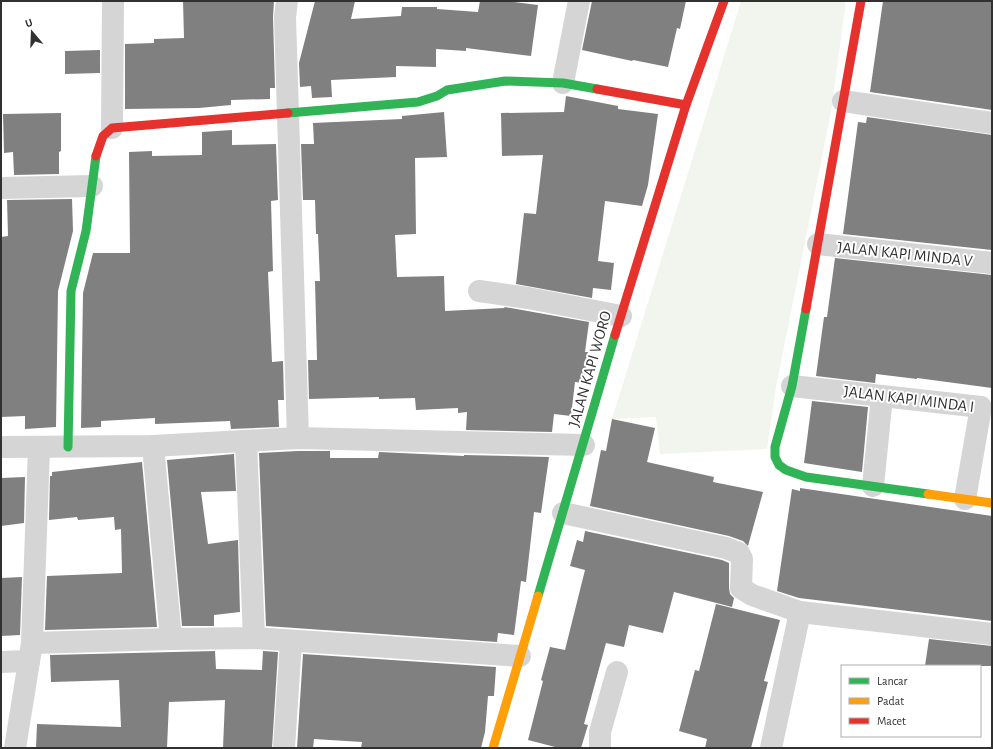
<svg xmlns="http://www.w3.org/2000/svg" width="993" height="749" font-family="'Alegreya Sans',sans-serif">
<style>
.green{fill:#f1f5ee}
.building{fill:#808080}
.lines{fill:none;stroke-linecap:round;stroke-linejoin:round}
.street{stroke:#d5d5d5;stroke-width:22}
.fast{stroke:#30b455;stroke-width:9}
.slow{stroke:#ff9f0a;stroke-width:9}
.jam{stroke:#e5322d;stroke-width:9}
.labels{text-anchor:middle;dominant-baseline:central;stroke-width:4;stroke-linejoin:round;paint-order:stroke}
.street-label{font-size:16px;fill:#313131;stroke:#fff}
</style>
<rect width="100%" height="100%" fill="#fff"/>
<path class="green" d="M741,1H846L831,112L776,387L767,449L660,454L656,417L612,419Z"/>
<g class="building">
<path d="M183,1H274L273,17L275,88H270V99L231,100V105L199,108L125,109V44L154,43V39L184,38Z"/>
<path d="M315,1H355L351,19L401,16L402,7H437V9L478,12L480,1H506L538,5L531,56L466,48V51L436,49V67L396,66V77L331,80L332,97L312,98L311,86L300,87L299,63Z"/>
<path d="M592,1H686L680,29L677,28L668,67L633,60L632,61L582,50Z"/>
<path d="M883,1H992V110L870,92Z"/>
<path d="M100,50V73L65,74V51Z"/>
<path d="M566,96L618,106V109L658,114L648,185L642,206L605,201L598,261L614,263L611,290L593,288L592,298L516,284L524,213L536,214L543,155L502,156L501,113L564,112Z"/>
<path d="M444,112L447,157L415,158L416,234L395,235L397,277L444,276L445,311L504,308L505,307L589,322L585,352H588L584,383L575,382L571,416L554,414L552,432L466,430L467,412L458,413V408L416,410L415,398L379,399V397L309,399L308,360H317L315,281H320L318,234H316L315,200H303L301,144H314L313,123L402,119V116Z"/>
<path d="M61,113V151L59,152V174L14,175L13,152L4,153L3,114Z"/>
<path d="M867,117L992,135V250L843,234L858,122L866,123Z"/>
<path d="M232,130V145L276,144L278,200L271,201L273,271L268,272L272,362L283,361L284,400H278L279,427L231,429L230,421L155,424V418L101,421V427L81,428L83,293L93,253H130L129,152L152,151V156L202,155V132Z"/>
<path d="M72,199L73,231L58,291L56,427L25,429V416L1,417V237L8,236L7,200Z"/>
<path d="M835,258L992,275V388L917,378V379L876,374L875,383L816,376L824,317H827Z"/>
<path d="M812,401L868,407L862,472L804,463Z"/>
<path d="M612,419L655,428L647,462L714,477L713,482L763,492L748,546L743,541L729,536L590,506L601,450L606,451Z"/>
<path d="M298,451H330V458H378L379,452L464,456V455L549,457L541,513L534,512L526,582L521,581L514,635L498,633L497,642L266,626L259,453Z"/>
<path d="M234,454L236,491L201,492L208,544L238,540L240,612L214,615V626H182L167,460Z"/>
<path d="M142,462L157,627L45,630L47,576L122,573L121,529L115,530L114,517L78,520L77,517L49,520L50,476H52V472Z"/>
<path d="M25,477L24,523L1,526V478Z"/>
<path d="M800,488L992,516V621L799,598L777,591L792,489L800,491Z"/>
<path d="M585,531L722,560L729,563V588L730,594L734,598L732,607L674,592L663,633L629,625L624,647L606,643L584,724L588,725L581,748H559L528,740L543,681L541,680L550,647L565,650L585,570L570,566L577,540L583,542Z"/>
<path d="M22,577L20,635L1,636V578Z"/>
<path d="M716,604L780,620L764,681L768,682L751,748H705L707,739L679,731L695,670L699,671Z"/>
<path d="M929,639L992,646V666H925Z"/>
<path d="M215,651L216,669L262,670L263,651L278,652L272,748H223L225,700L169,702L167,748H36L37,724L121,727L119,680L51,682L50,655Z"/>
<path d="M303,654L496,667L494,696H488L485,732L481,748H361L362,742L314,739L313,748H297Z"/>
</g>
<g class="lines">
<g class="street">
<path d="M287,1L285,17L298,438"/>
<path d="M563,83L579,1"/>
<path d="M843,101L992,123"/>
<path d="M112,128L113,1"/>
<path d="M1,188L92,186"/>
<path d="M818,244L992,263"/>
<path d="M479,291L528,298L621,316"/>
<path d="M792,386L981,407L965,499"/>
<path d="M246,441L254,638"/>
<path d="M153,446L171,639"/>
<path d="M1,447L153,446L298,438L584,445"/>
<path d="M873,486L882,396"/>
<path d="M563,513L726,548L739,553L742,559L741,588L752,595L800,612L992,634"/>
<path d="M32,643L171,639L254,638L520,656"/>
<path d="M1,662L29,661"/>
<path d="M15,748L32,643L39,448"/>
<path d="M284,748L291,641"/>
<path d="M600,748V732L617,672"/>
<path d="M771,748L800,612"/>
</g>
<g class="fast">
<path d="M288,113L418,102L437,96L447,90L505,81L563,83L597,89"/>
<path d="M806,309L792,386L775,447V457L779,465L786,470L806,477L928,494"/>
<path d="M68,447L71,291L86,231L96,156"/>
<path d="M538,596L615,335"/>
</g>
<g class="slow">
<path d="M928,494L992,503"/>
<path d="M493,748L538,596"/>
</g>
<g class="jam">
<path d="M597,89L686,105"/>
<path d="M96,156L103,136L112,128L288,113"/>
<path d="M806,309L861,1"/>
<path d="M615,335L686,105L724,1"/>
</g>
</g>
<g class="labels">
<g class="street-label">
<text transform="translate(905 254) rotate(6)">JALAN KAPI MINDA V</text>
<text transform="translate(590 369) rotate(-74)">JALAN KAPI WORO</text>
<text transform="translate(909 399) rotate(7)">JALAN KAPI MINDA I</text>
</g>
</g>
<rect width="993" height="749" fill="none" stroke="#313131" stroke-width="4"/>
<rect x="841" y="665" width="140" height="72" fill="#ffffff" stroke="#adadad"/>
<rect x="849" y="678" width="20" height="6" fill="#30b455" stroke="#adadad"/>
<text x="877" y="685" font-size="12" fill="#313131">Lancar</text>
<rect x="849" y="698" width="20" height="6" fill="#ff9f0a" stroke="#adadad"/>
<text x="877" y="705" font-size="12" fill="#313131">Padat</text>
<rect x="849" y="718" width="20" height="6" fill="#e5322d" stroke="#adadad"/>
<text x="877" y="725" font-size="12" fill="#313131">Macet</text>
<g transform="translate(32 32) rotate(341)" stroke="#ffffff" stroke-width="3" paint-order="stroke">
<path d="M0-3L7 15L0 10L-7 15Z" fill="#313131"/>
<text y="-6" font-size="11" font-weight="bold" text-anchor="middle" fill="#313131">U</text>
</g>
</svg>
